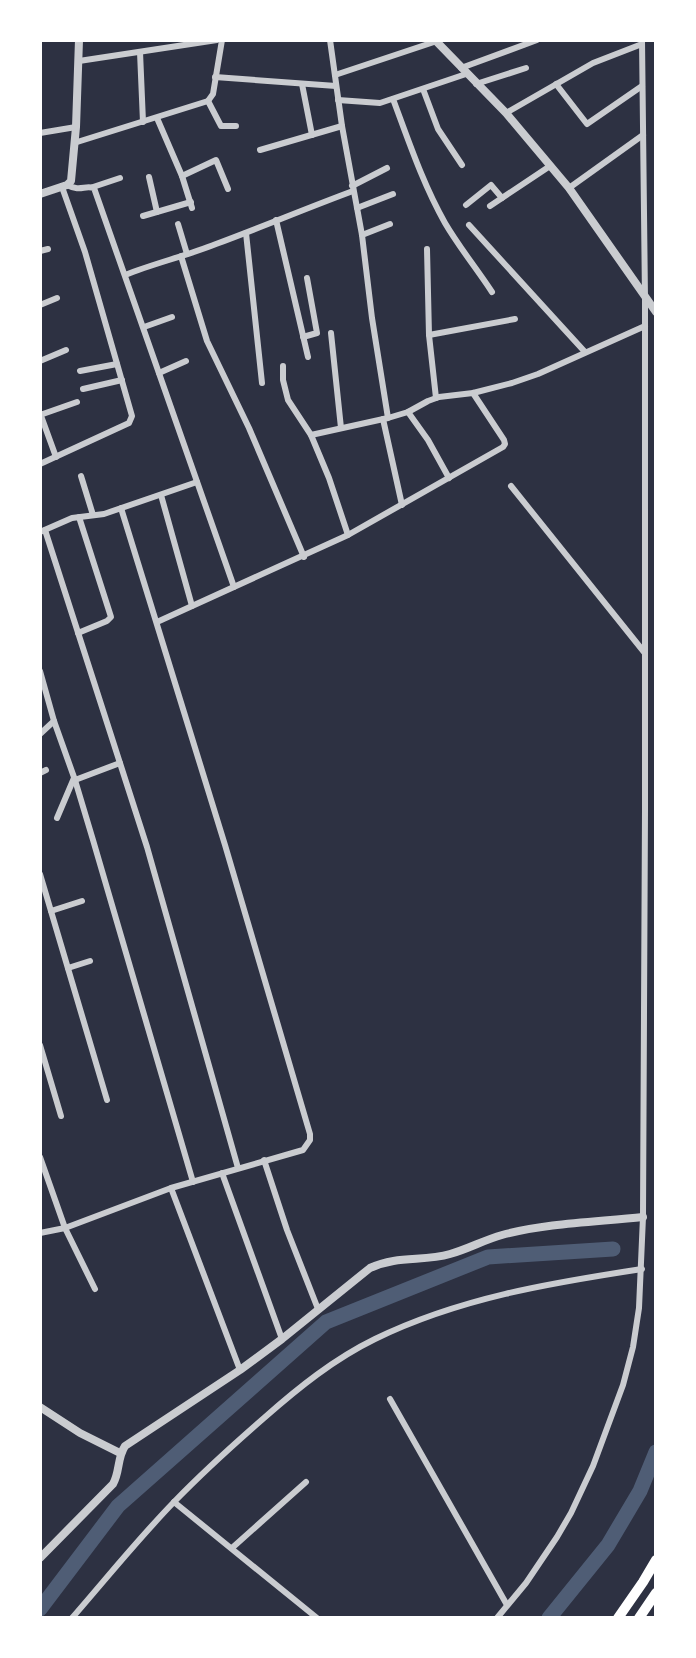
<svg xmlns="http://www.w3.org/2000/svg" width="696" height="1658" font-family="'Open Sans',sans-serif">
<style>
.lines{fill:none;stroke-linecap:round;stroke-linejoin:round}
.canal{stroke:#4f5d75;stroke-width:15}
.minor{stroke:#caccd0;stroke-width:6}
.tertiary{stroke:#caccd0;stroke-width:8}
.trunk{stroke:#fff;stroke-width:10}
</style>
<rect width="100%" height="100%" fill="#2d3142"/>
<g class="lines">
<g class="canal">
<path d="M40,1609L118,1506L326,1322L488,1257L613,1249"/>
<path d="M549,1618L608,1545L640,1491L656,1452"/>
</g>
<g class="minor">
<path d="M330,40L342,126L362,235L372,318L388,418"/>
<path d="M140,52L143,122"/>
<path d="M79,61L217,40"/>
<path d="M461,68L537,40"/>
<path d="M335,75L437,41"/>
<path d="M215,77L336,86"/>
<path d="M302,84L312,135"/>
<path d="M476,84L526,68"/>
<path d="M556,84L587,124L642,86"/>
<path d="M423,89L438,129L462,165"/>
<path d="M393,99C409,142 423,184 445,223C459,247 477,269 492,292"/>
<path d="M338,100L380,103L466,74"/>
<path d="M208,101L221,126H236"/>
<path d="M506,113L593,63L642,44"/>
<path d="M157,118L182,176L192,208"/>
<path d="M40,133L76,127"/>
<path d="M74,143L208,101L213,94L222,40"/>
<path d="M260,150L342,126"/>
<path d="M182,176L216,160L228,189"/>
<path d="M149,177L157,212"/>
<path d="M67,185C81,192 84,185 94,188L234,587"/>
<path d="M352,186L387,168"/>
<path d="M93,187L120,178"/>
<path d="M569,188L643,135"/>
<path d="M466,205L491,185L502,198"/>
<path d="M490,206L550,166"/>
<path d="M357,208L393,194"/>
<path d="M143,216L191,202"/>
<path d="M276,220L308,357"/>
<path d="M178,224L187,254"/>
<path d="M469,225L585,352"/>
<path d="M246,233L262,383"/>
<path d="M362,235L390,224"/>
<path d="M427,249L429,335L436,398"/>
<path d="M40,251L48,249"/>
<path d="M181,256L207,341L249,428L304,557"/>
<path d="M125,275C155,263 186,256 216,244C262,227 307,208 353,191"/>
<path d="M40,305L57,298"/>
<path d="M144,327L172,317"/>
<path d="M331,333L341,428"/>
<path d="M429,335L515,319"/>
<path d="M303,337L317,333L307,278"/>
<path d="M40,361L66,350"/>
<path d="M283,366V380L288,400L311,435L329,478L348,535"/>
<path d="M80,371L117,364"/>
<path d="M159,373L186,361"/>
<path d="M83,389L122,380"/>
<path d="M408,412L428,440L449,478"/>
<path d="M40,413L56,457"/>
<path d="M40,415L77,402"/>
<path d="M383,419L402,505"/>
<path d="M311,435L388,418L408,412L428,401L439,397L473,393L512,383L538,374L645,326"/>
<path d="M40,464L129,423L132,416L85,252L62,187"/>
<path d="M81,476L93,515"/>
<path d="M511,486L644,652"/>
<path d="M161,495L192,606"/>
<path d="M45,530L147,847L238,1168"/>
<path d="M40,532L72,518L104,514L197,482"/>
<path d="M157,622L348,535L503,447L505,444L504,440L473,393"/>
<path d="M78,633L107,621L111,617L79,517"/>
<path d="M40,671L54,721L75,780L93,840L193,1182"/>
<path d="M40,734L54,721"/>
<path d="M40,773L46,770"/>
<path d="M75,780L120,763"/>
<path d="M57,818L74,778"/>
<path d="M40,874L107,1100"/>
<path d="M51,911L82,901"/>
<path d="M68,968L90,961"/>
<path d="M40,1045L61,1116"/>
<path d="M40,1157L65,1228L95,1289"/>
<path d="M264,1160L287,1230L318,1309"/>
<path d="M222,1173L282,1339"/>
<path d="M171,1188L240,1370"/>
<path d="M40,1233L65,1228L171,1188L303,1150L310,1140V1134L225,845L121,508"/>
<path d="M390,1399L507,1605"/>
<path d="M174,1502L317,1618"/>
<path d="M232,1548L306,1482"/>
<path d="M72,1618C106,1579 138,1539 174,1502C203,1472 233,1445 264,1418C298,1388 334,1359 375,1339C459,1298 550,1283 642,1269"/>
<path d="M497,1618L526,1583L557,1537L571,1513L593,1466L623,1385L633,1347L639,1308L643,1217L645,811V299L642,40"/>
</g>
<g class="tertiary">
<path d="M435,40L506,113L569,188L656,312"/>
<path d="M40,194L67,185L71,181L76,127L79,40"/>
<path d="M40,1407L80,1433L120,1453"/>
<path d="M40,1558L113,1484C120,1472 117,1458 125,1446L240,1370L282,1339L370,1268C398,1255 423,1262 450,1254C468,1249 484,1240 502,1235C547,1223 597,1222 643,1217"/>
</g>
<g class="trunk">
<path d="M618,1618L643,1582L656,1560"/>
<path d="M639,1618L656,1593"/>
</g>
</g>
<rect width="696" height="1658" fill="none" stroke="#ffffff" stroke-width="84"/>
</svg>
